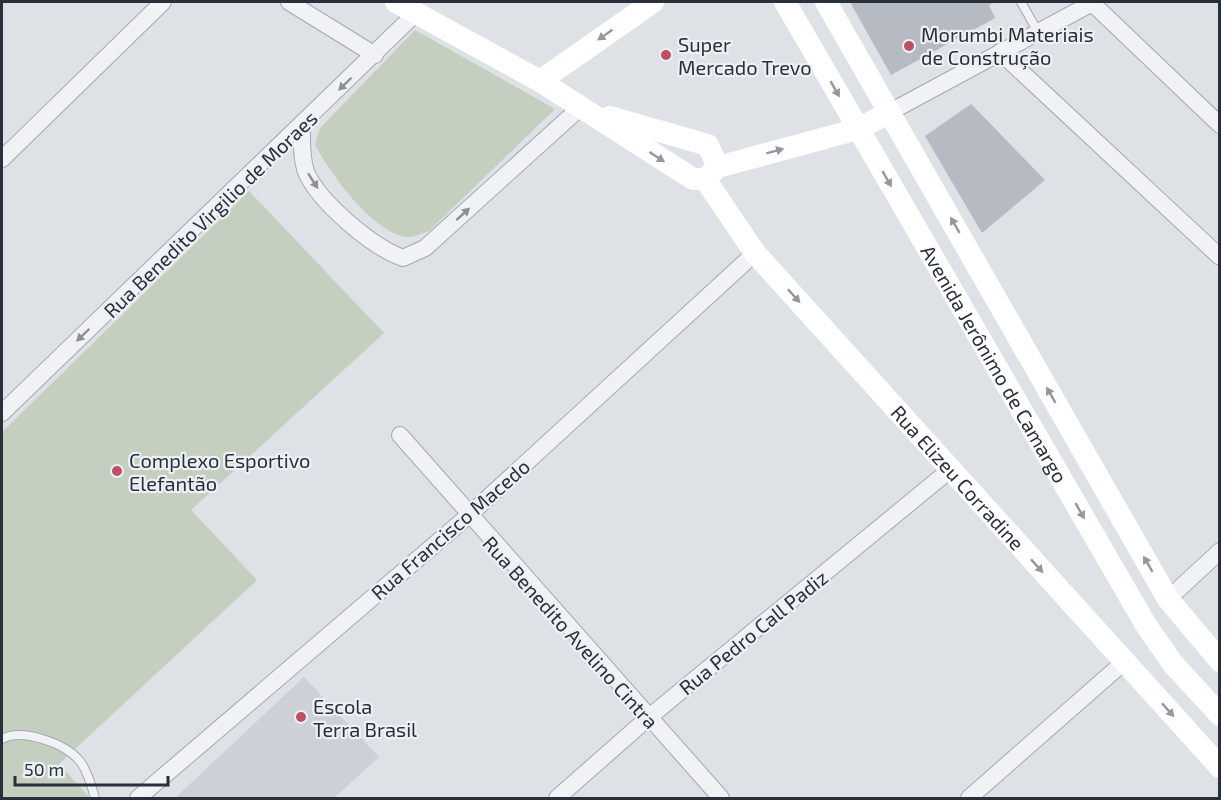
<svg xmlns="http://www.w3.org/2000/svg" width="1221" height="800" font-family="'Exo 2',sans-serif">
<style>
.built{fill:#cdd0d7}
.green{fill:#c4cfc0}
.building{fill:#b6bac2}
.lines{fill:none;stroke-linecap:round;stroke-linejoin:round}
.lane-casing{stroke:#a4a8af;stroke-width:10}
.street-casing{stroke:#a4a8af;stroke-width:18}
.lane{stroke:#f0f2f5;stroke-width:8}
.street{stroke:#f0f2f5;stroke-width:16}
.secondary{stroke:#fff;stroke-width:22}
.oneway{fill:#94979d}
.oneway2{fill:#8c9098}
.poi-dot{fill:#bf505f;stroke:#edf0f4;stroke-width:2}
.labels{text-anchor:middle;dominant-baseline:central;stroke-width:4.5;stroke-linejoin:round;paint-order:stroke}
.poi-label{font-size:20px;fill:#292f3b;stroke:#edf0f4;text-anchor:start}
.street-label{font-size:20px;fill:#292f3b;stroke:#edf0f4}
</style>
<rect width="100%" height="100%" fill="#dee1e6"/>
<path class="built" d="M304,677L379,757L334,798H175Z"/>
<g class="green">
<path d="M415,30L555,109L429,231C422,233 413,238 406,237C371,231 331,174 315,145L320,128Z"/>
<path d="M249,191L384,333L191,510L257,580L59,764L90,798H2V432Z"/>
</g>
<g class="building">
<path d="M850,2H996L989,5L995,18L891,75Z"/>
<path d="M971,104L1045,180L982,233L925,136Z"/>
</g>
<g class="lines">
<defs>
<g id="lane">
<path d="M1021,2L1038,32"/>
<path d="M2,739C22,728 64,743 79,760C87,769 92,787 95,798"/>
</g>
<g id="street">
<path d="M289,2L375,55"/>
<path d="M1092,3L1220,125"/>
<path d="M1000,52L1220,257"/>
<path d="M890,112L1094,2"/>
<path d="M302,125C302,140 301,157 306,172C319,202 372,247 403,258L425,248L582,106"/>
<path d="M2,159L163,2"/>
<path d="M2,413L416,13"/>
<path d="M400,435L721,798"/>
<path d="M1168,599L1220,551"/>
<path d="M138,798L468,516L755,253"/>
<path d="M557,798L648,718L951,469"/>
<path d="M969,798L1124,662"/>
</g>
</defs>
<use href="#lane" class="lane-casing"/>
<use href="#street" class="street-casing"/>
<use href="#lane" class="lane"/>
<use href="#street" class="street"/>
<g class="secondary">
<path d="M396,2L540,81L693,179H705L718,167L858,129L890,112"/>
<path id="s1" d="M785,2L1146,625L1173,664L1220,715"/>
<path d="M826,2L1168,599L1220,661"/>
<path d="M540,81L653,2"/>
<path d="M610,117L708,145L718,167"/>
<path id="s2" d="M705,179L755,253L1220,767"/>
</g>
</g>
<defs><path id="oneway-solid" d="M-6-.8H1V-3.2L6.5 0L1 3.2V.8H-6Z" transform="scale(1.5)"/></defs>
<g class="oneway">
<use href="#oneway-solid" transform="translate(605 35) rotate(145)"/>
<use href="#oneway-solid" transform="translate(835 89) rotate(60)"/>
<use href="#oneway-solid" transform="translate(775 151) rotate(-15)"/>
<use href="#oneway-solid" transform="translate(657 157) rotate(33)"/>
<use href="#oneway-solid" transform="translate(887 179) rotate(60)"/>
<use href="#oneway-solid" transform="translate(955 225) rotate(-120)"/>
<use href="#oneway-solid" transform="translate(794 296) rotate(48)"/>
<use href="#oneway-solid" transform="translate(1051 395) rotate(-120)"/>
<use href="#oneway-solid" transform="translate(1080 511) rotate(60)"/>
<use href="#oneway-solid" transform="translate(1148 564) rotate(-120)"/>
<use href="#oneway-solid" transform="translate(1037 566) rotate(48)"/>
<use href="#oneway-solid" transform="translate(1168 710) rotate(48)"/>
</g>
<g class="oneway2">
<use href="#oneway-solid" transform="translate(345 84) rotate(136)"/>
<use href="#oneway-solid" transform="translate(313 181) rotate(57)"/>
<use href="#oneway-solid" transform="translate(463 214) rotate(-42)"/>
<use href="#oneway-solid" transform="translate(83 335) rotate(136)"/>
</g>
<g class="poi-dot">
<circle cx="909" cy="46" r="6"/>
<circle cx="666" cy="55" r="6"/>
<circle cx="117" cy="471" r="6"/>
<circle cx="301" cy="717" r="6"/>
</g>
<g class="labels">
<g class="poi-label">
<text x="921" y="34">Morumbi Materiais<tspan x="921" dy="23">de Construção</tspan></text>
<text x="678" y="44">Super<tspan x="678" dy="23">Mercado Trevo</tspan></text>
<text x="129" y="460">Complexo Esportivo<tspan x="129" dy="23">Elefantão</tspan></text>
<text x="313" y="706">Escola<tspan x="313" dy="23">Terra Brasil</tspan></text>
</g>
<g class="street-label">
<text transform="translate(210 214) rotate(-44)">Rua Benedito Virgilio de Moraes</text>
<text stroke="none"><textPath href="#s1" startOffset="418">Avenida Jerônimo de Camargo</textPath></text>
<text stroke="none"><textPath href="#s2" startOffset="392">Rua Elizeu Corradine</textPath></text>
<text transform="translate(450 529) rotate(-41)">Rua Francisco Macedo</text>
<text transform="translate(571 632) rotate(48)">Rua Benedito Avelino Cintra</text>
<text transform="translate(753 632) rotate(-39)">Rua Pedro Call Padiz</text>
</g>
</g>
<rect width="1221" height="800" fill="none" stroke="#292f3b" stroke-width="6"/>
<path d="M15 776v9h153v-9" fill="none" stroke="#292f3b" stroke-width="3"/>
<text x="24" y="776" font-size="18" fill="#292f3b" stroke="#edf0f4" stroke-width="4.5" paint-order="stroke">50 m</text>
</svg>
